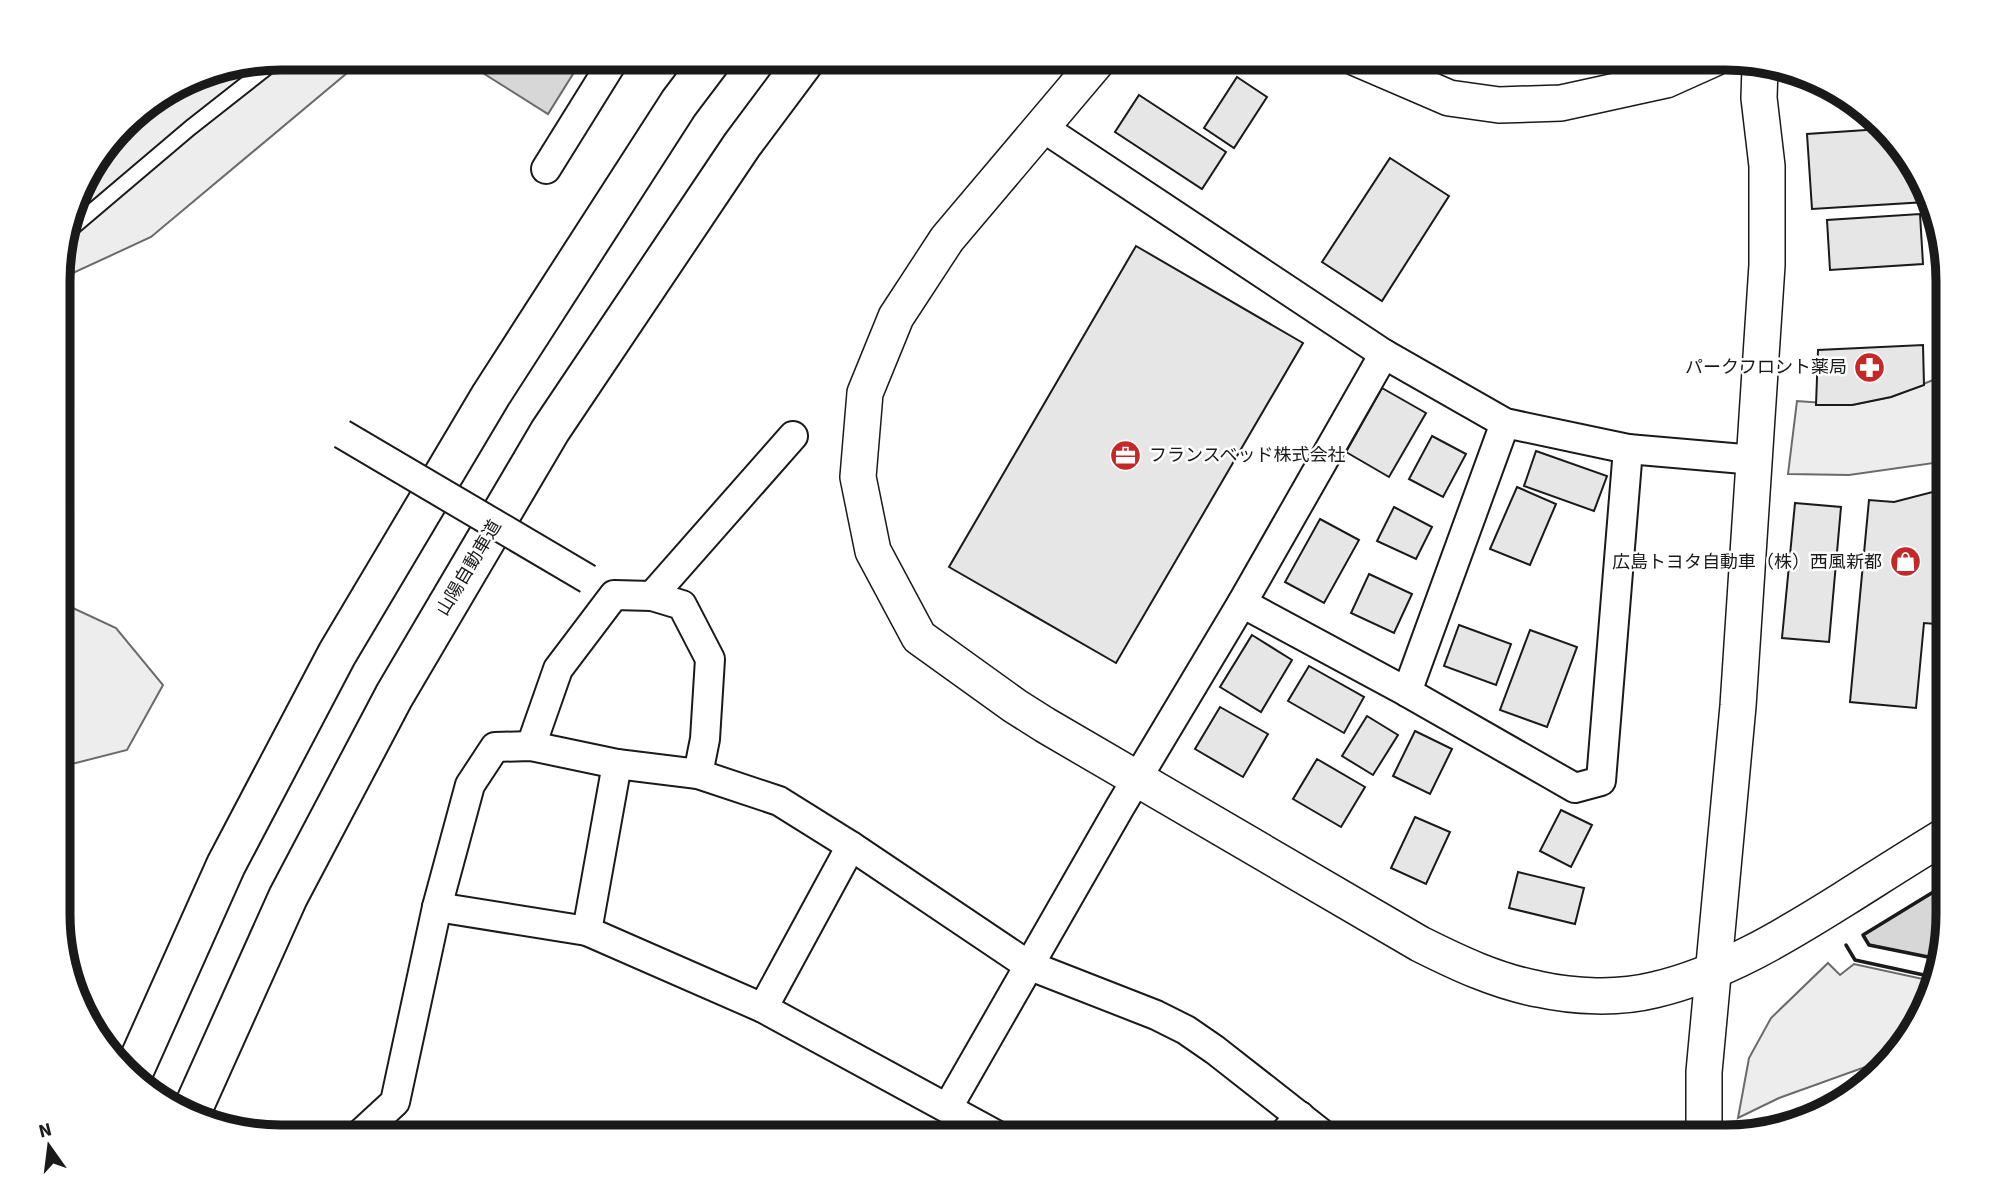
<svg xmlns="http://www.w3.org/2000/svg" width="2006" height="1195" font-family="'Source Sans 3','Noto Sans JP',sans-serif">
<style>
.built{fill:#ededed;stroke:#6a6a6a;stroke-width:2}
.water{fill:#d7d7d7;stroke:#6a6a6a;stroke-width:2}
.building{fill:#e6e6e6;stroke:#1a1a1a;stroke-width:2}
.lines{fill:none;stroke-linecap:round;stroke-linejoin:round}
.service-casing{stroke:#1a1a1a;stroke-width:18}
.minor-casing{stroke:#1a1a1a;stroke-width:32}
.tertiary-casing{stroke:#1a1a1a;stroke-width:38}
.motorway-casing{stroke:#1a1a1a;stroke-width:42}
.service{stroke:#fff;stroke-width:14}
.minor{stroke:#fff;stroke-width:28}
.tertiary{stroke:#fff;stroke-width:35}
.motorway{stroke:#fff;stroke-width:38}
.minor-bridge-casing{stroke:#1a1a1a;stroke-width:32;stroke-linecap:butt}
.minor-bridge{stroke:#fff;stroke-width:28}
.wall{stroke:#1a1a1a;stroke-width:3.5}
.labels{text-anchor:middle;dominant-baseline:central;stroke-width:5;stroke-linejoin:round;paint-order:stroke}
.poi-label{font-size:18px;fill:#1a1a1a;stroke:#fff;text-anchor:end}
.street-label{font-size:18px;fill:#1a1a1a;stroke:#fff}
.rim{fill:none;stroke:#1a1a1a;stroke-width:9}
</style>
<rect width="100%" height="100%" fill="#fff"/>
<g class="built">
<path d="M281,58H365L151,237L60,279V252L81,182L134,113L196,75Z"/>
<path d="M1948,374V461L1849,475L1788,474L1797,401L1852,405L1891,397Z"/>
<path d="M60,602L116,628L163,685L127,750L60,767Z"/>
<path d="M1828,963L1840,975L1854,964L1932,981L1918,1026L1874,1070L1865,1067L1779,1098L1738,1118L1749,1058L1771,1018Z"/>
<path d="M1849,1095L1837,1107L1762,1130L1787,1117Z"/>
</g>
<g class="water">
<path d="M459,58H583L548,114Z"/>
<path d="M1948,883V928L1938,959L1869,945L1863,935Z"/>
</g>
<g class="building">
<path d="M1237,77L1267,97L1234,148L1204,128Z"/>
<path d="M1139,95L1226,152L1202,189L1115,132Z"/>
<path d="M1881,129L1911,157L1926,202L1812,209L1807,134Z"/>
<path d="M1390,158L1449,196L1382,301L1322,262Z"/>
<path d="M1920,214L1923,264L1830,270L1827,220Z"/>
<path d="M1935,229L1946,260H1937Z"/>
<path d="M1136,246L1303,343L1116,663L949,567Z"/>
<path d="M1923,345L1924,385L1891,397L1852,405H1816L1818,350Z"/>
<path d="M1382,388L1426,413L1389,477L1346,452Z"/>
<path d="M1432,436L1466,454L1443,497L1409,479Z"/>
<path d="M1536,451L1607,476L1594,511L1524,486Z"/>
<path d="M1517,487L1556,504L1530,565L1490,549Z"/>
<path d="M1948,488V625L1924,623L1916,708L1850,702L1869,500L1894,502Z"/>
<path d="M1795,503L1841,507L1829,642L1782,638Z"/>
<path d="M1394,507L1432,527L1416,559L1377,541Z"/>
<path d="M1320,519L1359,540L1324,603L1285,582Z"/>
<path d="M1369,574L1412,594L1394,633L1351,613Z"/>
<path d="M1459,625L1511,644L1496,685L1444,666Z"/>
<path d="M1530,630L1577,647L1547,727L1500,710Z"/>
<path d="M1252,635L1292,660L1261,712L1220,687Z"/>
<path d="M1309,666L1364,697L1344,733L1288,701Z"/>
<path d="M1220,707L1268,734L1243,777L1195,749Z"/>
<path d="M1367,716L1398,735L1373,775L1342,756Z"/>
<path d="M1415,731L1452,749L1430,794L1393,776Z"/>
<path d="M1317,759L1365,787L1341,827L1293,799Z"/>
<path d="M1561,810L1592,825L1571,867L1540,851Z"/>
<path d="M1415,817L1450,832L1426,884L1391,868Z"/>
<path d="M1518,872L1584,888L1575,924L1509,908Z"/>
</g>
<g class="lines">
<defs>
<path id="service" d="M65,234L190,128L279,58"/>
<g id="minor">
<path d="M1042,127L1384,354L1505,423L1628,449L1755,460"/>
<path d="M546,169L615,58"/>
<path d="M652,596L793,436"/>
<path d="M1242,603L1407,692L1575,788L1601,781L1628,449"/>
<path d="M1407,692L1505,423"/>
<path d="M531,746L558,669L614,595L652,596L682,605L710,659L705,739L698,774"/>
<path d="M437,907L587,931L763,1008L1000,1137"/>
<path d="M587,931L617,764"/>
<path d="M763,1008L851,846"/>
<path d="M948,1107L1120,807L1242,603L1384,354"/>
<path d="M357,1137L395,1102L437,907L470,785L495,747L531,746L617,764L698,774L779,801L851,846L1028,965L1156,1015L1186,1030L1215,1050L1326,1137"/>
<path d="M1281,1137L1300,1116"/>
</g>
<g id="tertiary">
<path d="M1100,58L947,239L896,317L865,393L858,477L873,551L919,637L1015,706L1045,725L1420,944C1458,963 1496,981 1538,989C1574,997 1618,999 1654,990C1723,974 1785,936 1844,899C1879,877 1913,855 1948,834"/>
<path d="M1356,58L1449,98L1499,105L1561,103L1666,80L1715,58"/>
<path d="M1704,1137V1072L1738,706L1767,265V166L1759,98L1760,67"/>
</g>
<g id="motorway">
<path d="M133,1073L226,865L337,654L491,395L679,103L713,58"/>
<path d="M191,1113L288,897L394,696L550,431L742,145L807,58"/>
</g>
</defs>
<use href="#service" class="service-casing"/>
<use href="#minor" class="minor-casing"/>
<use href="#tertiary" class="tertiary-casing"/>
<use href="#motorway" class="motorway-casing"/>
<use href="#service" class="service"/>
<use href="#minor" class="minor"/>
<use href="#tertiary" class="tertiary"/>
<use href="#motorway" class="motorway"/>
<defs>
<path id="minor-bridge" d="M342,434L588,579"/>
</defs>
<use href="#minor-bridge" class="minor-bridge-casing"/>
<use href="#minor-bridge" class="minor-bridge"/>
<g class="wall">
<path d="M1846,945L1855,960L1933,977"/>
<path d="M1938,959L1869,945L1863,935L1948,883"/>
</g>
</g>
<defs>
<symbol id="pharmacy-disc" viewBox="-11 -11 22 22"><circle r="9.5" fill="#c62828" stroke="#fff"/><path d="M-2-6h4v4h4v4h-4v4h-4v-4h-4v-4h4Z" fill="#fff"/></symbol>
<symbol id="office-disc" viewBox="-11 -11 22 22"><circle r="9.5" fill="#c62828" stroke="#fff"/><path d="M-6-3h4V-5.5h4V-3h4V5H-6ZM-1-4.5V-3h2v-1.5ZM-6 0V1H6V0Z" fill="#fff"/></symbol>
<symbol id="shop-disc" viewBox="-11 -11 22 22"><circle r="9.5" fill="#c62828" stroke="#fff"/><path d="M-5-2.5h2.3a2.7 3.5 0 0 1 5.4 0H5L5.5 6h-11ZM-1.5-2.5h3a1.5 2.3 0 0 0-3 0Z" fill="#fff"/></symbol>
</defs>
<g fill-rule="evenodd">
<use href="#pharmacy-disc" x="1852" y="350" width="35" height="35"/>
<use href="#office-disc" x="1108" y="438" width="35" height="35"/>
<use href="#shop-disc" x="1888" y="544" width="35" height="35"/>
</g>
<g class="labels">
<g class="poi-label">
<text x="1847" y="367">パークフロント薬局</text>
<text x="1149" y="455" text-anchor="start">フランスベッド株式会社</text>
<text x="1882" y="562">広島トヨタ自動車（株）西風新都</text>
</g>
<g class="street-label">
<text transform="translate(469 568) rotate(-59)">山陽自動車道</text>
</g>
</g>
<path d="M0 0H2006V1195H0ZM281 70H1725A211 211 0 0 1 1936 281V914A211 211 0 0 1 1725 1125H281A211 211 0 0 1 70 914V281A211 211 0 0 1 281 70Z" fill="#fff" fill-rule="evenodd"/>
<path class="rim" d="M281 70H1725A211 211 0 0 1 1936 281V914A211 211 0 0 1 1725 1125H281A211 211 0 0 1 70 914V281A211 211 0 0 1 281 70Z"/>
<g transform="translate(49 1146) rotate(346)" stroke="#ffffff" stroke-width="5" paint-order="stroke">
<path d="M0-5L12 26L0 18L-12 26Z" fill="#1a1a1a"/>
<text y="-10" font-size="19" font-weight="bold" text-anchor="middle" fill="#1a1a1a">N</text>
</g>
</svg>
